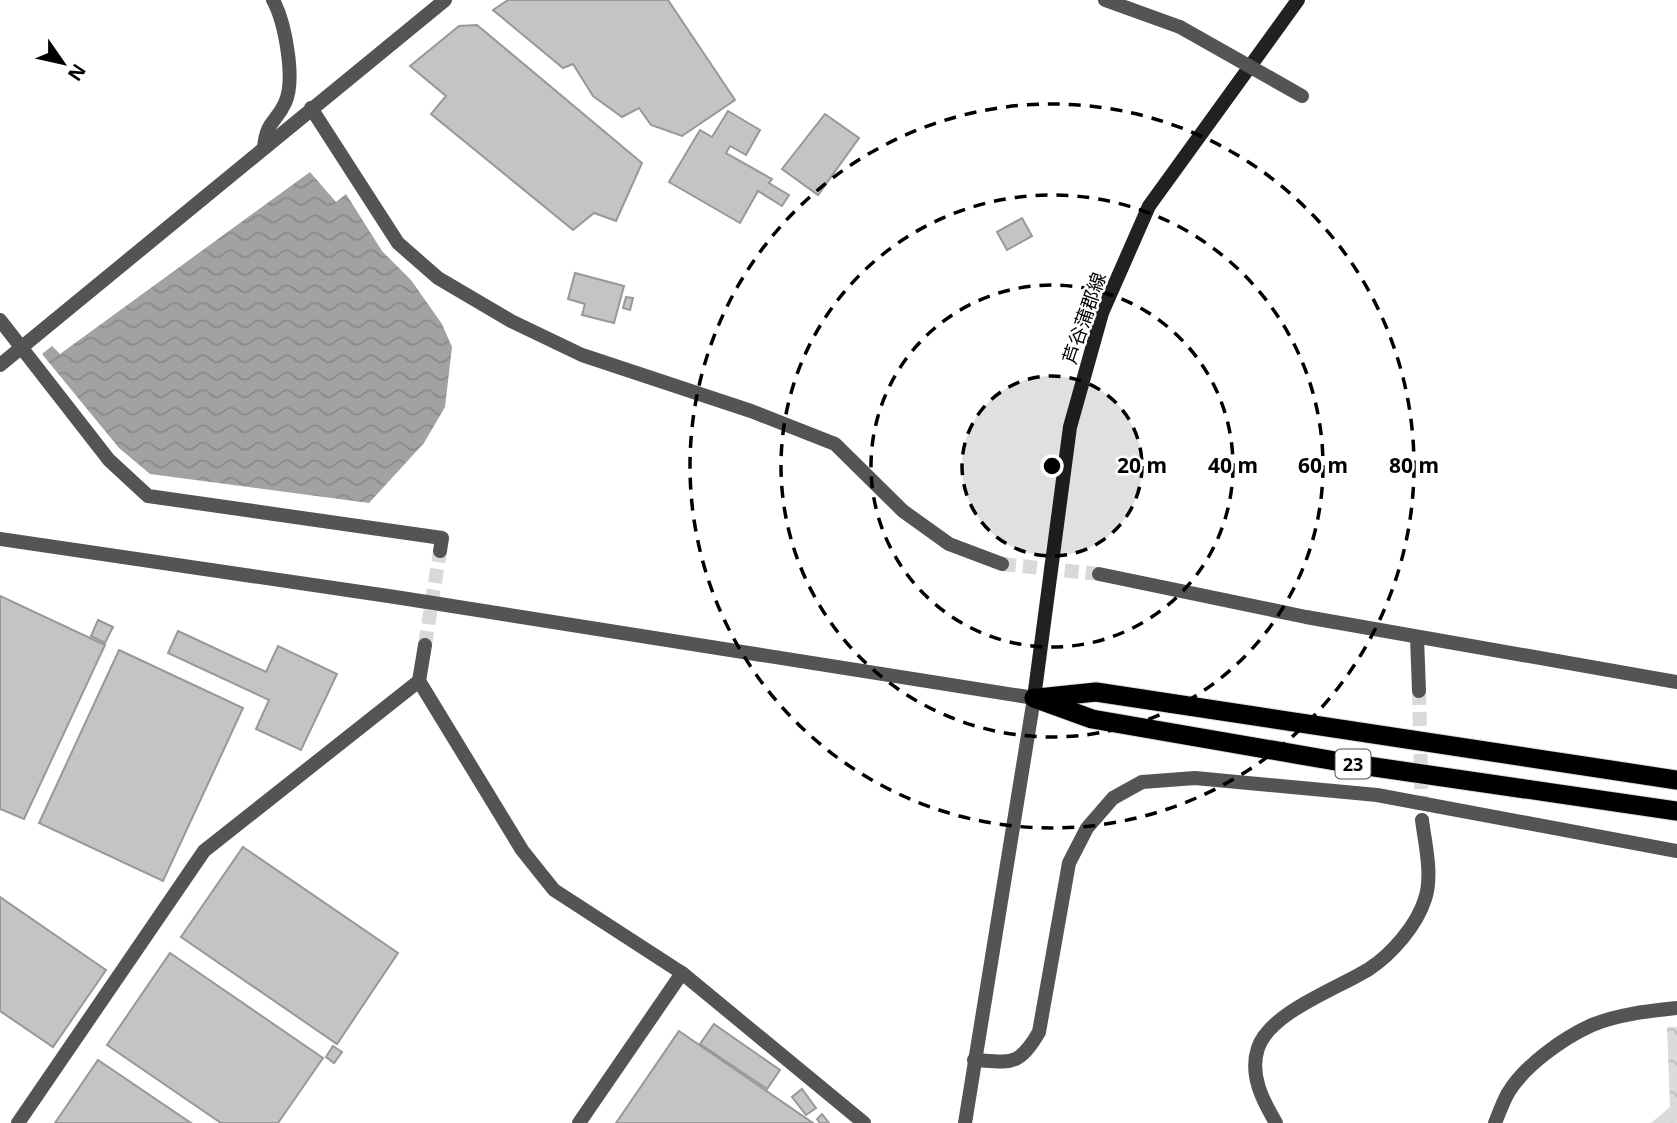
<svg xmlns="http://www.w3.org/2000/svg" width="1677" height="1123" font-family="'Noto Sans','Noto Sans JP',sans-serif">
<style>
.forest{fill:url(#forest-crowns)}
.water{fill:url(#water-waves)}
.building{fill:#c4c4c4;stroke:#989898;stroke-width:2}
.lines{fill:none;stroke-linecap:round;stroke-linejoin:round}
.minor-tunnel{stroke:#d9d9d9;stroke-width:14;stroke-dasharray:14 7;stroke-linecap:butt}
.trunk-casing{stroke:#dbdbdb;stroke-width:21}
.minor{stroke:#545454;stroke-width:14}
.tertiary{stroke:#545454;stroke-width:14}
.secondary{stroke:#212121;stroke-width:14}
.trunk{stroke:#000;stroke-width:19}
.minor-bridge{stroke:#545454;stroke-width:14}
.ring{fill:none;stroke:#000;stroke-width:3.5;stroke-dasharray:12 9}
.labels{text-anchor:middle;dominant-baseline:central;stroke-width:5;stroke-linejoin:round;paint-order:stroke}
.shield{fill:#fff;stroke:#4c4c4c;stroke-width:2}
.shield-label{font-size:18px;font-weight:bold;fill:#000}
.street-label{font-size:19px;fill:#000;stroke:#fff}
.centre{fill:#000;stroke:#fff;stroke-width:3.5}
.ring-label{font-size:21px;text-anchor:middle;font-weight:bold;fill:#000;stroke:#fff;stroke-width:5;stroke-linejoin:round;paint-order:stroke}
</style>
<defs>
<pattern id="forest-crowns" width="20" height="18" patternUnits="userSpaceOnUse" patternTransform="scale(1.75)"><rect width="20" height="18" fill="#dbdbdb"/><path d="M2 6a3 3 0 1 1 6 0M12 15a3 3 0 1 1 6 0" fill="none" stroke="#bababa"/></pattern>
<pattern id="water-waves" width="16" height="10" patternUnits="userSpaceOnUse" patternTransform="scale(1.75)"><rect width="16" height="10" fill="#a2a2a2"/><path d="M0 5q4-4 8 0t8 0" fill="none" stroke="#8a8a8a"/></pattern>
</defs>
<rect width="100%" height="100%" fill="#fff"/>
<path class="forest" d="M1667,1027H1677V1123H1651L1670,1107Z"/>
<path class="water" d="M310,172L336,202L346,194L382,251L411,280L442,324L452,347L445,407L424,443L369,503L150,474L119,448L42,354L52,346L60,354Z"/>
<g class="building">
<path d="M508,0H668L735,100L682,136L651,125L639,108L622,117L593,96L573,64L563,68L493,10Z"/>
<path d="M477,25L642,163L616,221L594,213L573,230L431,114L446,96L410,66L459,26Z"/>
<path d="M728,111L760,130L746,155L730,146L726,153L772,179L769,183L789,195L782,206L758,191L740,223L669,182L700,130L712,137Z"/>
<path d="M825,114L859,138L818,195L782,169Z"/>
<path d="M1022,218L1032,236L1007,250L997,232Z"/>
<path d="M575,273L624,286L614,323L582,315L585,304L568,299Z"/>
<path d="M626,297L633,298L630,310L623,308Z"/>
<path d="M0,596L105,645L24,819L0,809Z"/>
<path d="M98,620L113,627L105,643L91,636Z"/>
<path d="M178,631L266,672L278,646L337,674L301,750L256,729L269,700L168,653Z"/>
<path d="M119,650L243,708L163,881L39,823Z"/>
<path d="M243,847L398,953L337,1044L181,937Z"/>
<path d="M0,897L106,970L53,1047L0,1011Z"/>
<path d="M170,953L323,1058L278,1123H221L107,1045Z"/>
<path d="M714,1024L780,1070L767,1089L700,1044Z"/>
<path d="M679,1031L813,1123H616Z"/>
<path d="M333,1046L342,1052L334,1063L326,1057Z"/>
<path d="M98,1060L191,1123H55Z"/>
<path d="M802,1089L816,1108L806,1115L792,1097Z"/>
<path d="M822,1114L829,1123H820L817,1119Z"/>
</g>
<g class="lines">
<g class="minor-tunnel">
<path d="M1002,564L1099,574"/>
<path d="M425,645L440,551"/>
<path d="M1419,691L1422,820"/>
</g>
<defs>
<g id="trunk">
<path d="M1034,698L1092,719L1347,763L1677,811"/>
<path d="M1038,698L1096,692L1677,780"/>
</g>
</defs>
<use href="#trunk" class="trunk-casing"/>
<g class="minor">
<path d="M1105,0L1180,27"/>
<path d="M311,108L398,243L438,278L511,321L582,355L751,411L835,444L903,511L949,544L1002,564"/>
<path d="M264,147C267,120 276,123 285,103C296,80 285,22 273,0"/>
<path d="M0,320L109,460L148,496L442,538L440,551"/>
<path d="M0,365L445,0"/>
<path d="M1417,637L1419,691"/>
<path d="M425,645L419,681L522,850L554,890L682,973L864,1123"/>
<path d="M974,1060C1011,1062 1019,1067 1039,1032L1069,863L1087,828L1113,798L1142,782L1195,778L1377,795L1677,851"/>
<path d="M18,1123L204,851L419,681"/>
<path d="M579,1123L682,973"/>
<path d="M1276,1123C1263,1101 1249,1075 1258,1048C1270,1012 1339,988 1369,969C1392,954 1417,925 1425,899C1433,875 1425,844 1422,820"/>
<path d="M1495,1123C1499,1113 1503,1102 1508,1093C1524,1066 1563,1038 1592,1025C1618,1014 1649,1011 1677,1008"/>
</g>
<g class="tertiary">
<path d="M0,539L395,597L1034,698L965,1123"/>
<path d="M1099,574L1306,617L1677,682"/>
</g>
<path class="secondary" d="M1034,698L1070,427L1102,313L1149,206L1298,0"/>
<use href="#trunk" class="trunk"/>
<path class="minor-bridge" d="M1180,27L1302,96"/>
</g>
<circle cx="1052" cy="466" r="90" fill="#000" fill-opacity=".12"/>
<g class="ring">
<circle cx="1052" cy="466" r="90"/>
<circle cx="1052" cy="466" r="181"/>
<circle cx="1052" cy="466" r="271"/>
<circle cx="1052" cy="466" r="362"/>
</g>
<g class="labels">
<rect class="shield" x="1335.5" y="749.5" width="35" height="29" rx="5"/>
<g class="shield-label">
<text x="1353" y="764">23</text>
</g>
<g class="street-label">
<text transform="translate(1084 318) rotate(-71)">芦谷蒲郡線</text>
</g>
</g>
<circle cx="1052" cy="466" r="10" class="centre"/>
<g class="ring-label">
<text x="1142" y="473">20 m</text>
<text x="1233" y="473">40 m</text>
<text x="1323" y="473">60 m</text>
<text x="1414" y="473">80 m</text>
</g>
<g transform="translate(63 63) rotate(124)" stroke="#ffffff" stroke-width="5" paint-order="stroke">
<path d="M0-5L12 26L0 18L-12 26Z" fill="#000000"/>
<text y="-10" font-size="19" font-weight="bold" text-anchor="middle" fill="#000000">N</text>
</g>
</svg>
